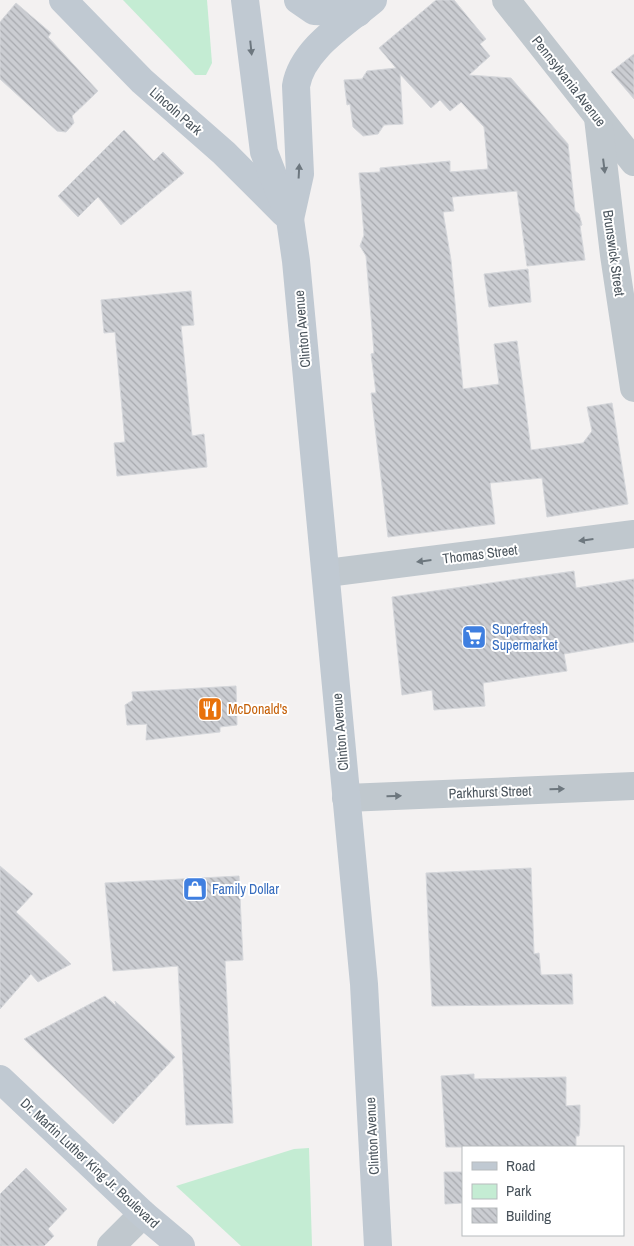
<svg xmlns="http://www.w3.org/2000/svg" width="634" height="1246" font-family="'Archivo Narrow',sans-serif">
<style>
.green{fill:#c4ecd3}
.building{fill:url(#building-back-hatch);stroke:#d5d7db}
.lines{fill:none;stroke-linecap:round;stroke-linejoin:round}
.street{stroke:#c0c8ce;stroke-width:28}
.secondary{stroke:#c0c9d2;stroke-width:28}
.oneway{fill:#6d777f}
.oneway2{fill:#6d777e}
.labels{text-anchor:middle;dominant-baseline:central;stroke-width:4;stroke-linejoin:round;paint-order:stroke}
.street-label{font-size:14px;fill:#4a545c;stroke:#fff}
.shop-label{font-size:14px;fill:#366cbe;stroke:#fff;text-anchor:start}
.food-label{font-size:14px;fill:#c56008;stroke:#fff;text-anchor:start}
</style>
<defs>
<pattern id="building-back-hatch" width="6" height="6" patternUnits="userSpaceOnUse" patternTransform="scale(1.25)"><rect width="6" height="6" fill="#cbcdd2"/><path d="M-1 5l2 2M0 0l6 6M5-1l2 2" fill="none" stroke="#a7a9ae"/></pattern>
</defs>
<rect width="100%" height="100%" fill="#f3f1f1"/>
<g class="green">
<path d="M123,0H207L212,63L206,75H195Z"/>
<path d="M309,1148L312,1246H241L176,1186L294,1149Z"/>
</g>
<g class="building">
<path d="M436,0H454L486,39L480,44L490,56L469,75L511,78L568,144L575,211L579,214L582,225L580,226L585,260L527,266L517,191L452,197L454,211L443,212L451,260L463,389L499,384L494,344L517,341L531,450L583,443L592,431L587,407L612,403L628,504L547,517L542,478L490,483L495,524L388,537L371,393H376L371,354L374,353L366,256L360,246L364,235L359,173L380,172V168L450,161V172L488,169L484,127L461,102L450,111L440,100L431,108L400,74L403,124L384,125L378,134L363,136L353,127L350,104L347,105L344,80L362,79L367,71L396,68L379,48Z"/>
<path d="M16,3L51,33L48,37L98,91L72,116L74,123L66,132L57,131L0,79V22Z"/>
<path d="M634,54V99L611,72Z"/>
<path d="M124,130L154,161L163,152L184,173L121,225L98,197L78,217L58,196Z"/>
<path d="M528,269L531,302L489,307L484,274Z"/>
<path d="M191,291L194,325L181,326L192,436L204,434L207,467L117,476L114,443L125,442L115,332L104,333L101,300Z"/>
<path d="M574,571L576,588L634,579V642L564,654L567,671L483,683L485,706L434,710L432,690L402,695L392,597Z"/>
<path d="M236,686L237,725L220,727V732L146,740L147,724L127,725L125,705L133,700L132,692Z"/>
<path d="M0,866L33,894L16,912L71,964L38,982L31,974L0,1009Z"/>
<path d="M531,868L534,954L539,953L541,975L572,974L573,1004L432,1006L426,873Z"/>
<path d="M239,876L243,960L225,961L233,1123L186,1125L178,966L113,971L105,883Z"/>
<path d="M105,996L116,1006L115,1001L175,1057L113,1124L24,1039Z"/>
<path d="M474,1074V1079L566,1077V1106L580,1105V1125L579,1136H576V1147H446L441,1076Z"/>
<path d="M26,1168L67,1209L48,1229L54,1236L44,1246H0V1194Z"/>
<path d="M444,1172H463V1203L445,1204Z"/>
</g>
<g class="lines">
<g class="street">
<path d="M506,0L634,162"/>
<path d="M598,118L614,255L634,388"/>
<path d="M327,573L634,534"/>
<path d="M346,798L634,786"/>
<path d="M111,1246L143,1214"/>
</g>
<g class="secondary">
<path d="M63,0L142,81L224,153L284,213"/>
<path d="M245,0L264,152L290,219L296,261L364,984L378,1246"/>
<path d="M298,0L314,11L358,13"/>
<path d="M290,219L300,174L296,86C302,49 346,23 373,0"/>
<path d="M0,1079L143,1214L181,1246"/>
</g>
</g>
<defs><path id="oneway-solid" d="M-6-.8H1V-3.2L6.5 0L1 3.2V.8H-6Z" transform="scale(1.25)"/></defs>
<g class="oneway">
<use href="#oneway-solid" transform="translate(251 48) rotate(84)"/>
<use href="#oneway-solid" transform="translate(299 171) rotate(-87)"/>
</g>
<g class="oneway2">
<use href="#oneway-solid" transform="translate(604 166) rotate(83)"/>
<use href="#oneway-solid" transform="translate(586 540) rotate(173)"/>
<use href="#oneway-solid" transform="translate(424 561) rotate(173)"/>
<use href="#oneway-solid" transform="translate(557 789) rotate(-2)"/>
<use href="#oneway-solid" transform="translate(394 796) rotate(-2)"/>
</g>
<defs>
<symbol id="supermarket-square" viewBox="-11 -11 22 22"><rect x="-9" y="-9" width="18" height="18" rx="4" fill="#3f7fe0" stroke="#fff"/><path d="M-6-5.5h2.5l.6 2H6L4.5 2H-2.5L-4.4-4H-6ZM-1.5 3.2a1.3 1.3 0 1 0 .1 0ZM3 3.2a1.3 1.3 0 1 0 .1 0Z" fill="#fff"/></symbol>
<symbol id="restaurant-square" viewBox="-11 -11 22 22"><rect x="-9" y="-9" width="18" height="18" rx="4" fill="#e8710a" stroke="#fff"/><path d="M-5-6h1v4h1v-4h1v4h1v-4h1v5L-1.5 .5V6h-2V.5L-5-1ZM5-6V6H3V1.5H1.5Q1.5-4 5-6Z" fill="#fff"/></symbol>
<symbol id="shop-square" viewBox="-11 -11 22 22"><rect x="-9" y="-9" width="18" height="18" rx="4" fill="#3f7fe0" stroke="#fff"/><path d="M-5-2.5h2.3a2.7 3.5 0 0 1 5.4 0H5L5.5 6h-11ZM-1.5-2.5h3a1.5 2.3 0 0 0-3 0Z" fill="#fff"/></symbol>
</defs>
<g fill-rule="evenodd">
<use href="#supermarket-square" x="460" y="623" width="28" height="28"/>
<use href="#restaurant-square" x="196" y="695" width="28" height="28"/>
<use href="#shop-square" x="181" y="875" width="28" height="28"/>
</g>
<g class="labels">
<g class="street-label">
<text transform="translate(569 81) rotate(52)">Pennsylvania Avenue</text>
<text transform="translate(176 111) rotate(41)">Lincoln Park</text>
<text transform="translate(614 253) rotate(82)">Brunswick Street</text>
<text transform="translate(302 329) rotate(-95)">Clinton Avenue</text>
<text transform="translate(480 554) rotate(-7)">Thomas Street</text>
<text transform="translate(340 732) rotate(-95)">Clinton Avenue</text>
<text transform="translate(490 792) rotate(-2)">Parkhurst Street</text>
<text transform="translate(372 1136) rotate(-93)">Clinton Avenue</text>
<text transform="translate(90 1163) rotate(43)">Dr. Martin Luther King Jr. Boulevard</text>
</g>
<g class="shop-label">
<text x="492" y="629">Superfresh<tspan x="492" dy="16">Supermarket</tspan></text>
<text x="212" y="889">Family Dollar</text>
</g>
<g class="food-label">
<text x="228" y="709">McDonald's</text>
</g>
</g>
<rect x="462" y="1146" width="162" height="90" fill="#ffffff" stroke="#b7bbbe"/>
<rect x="472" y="1162" width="25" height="8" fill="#c0c9d2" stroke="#b7bbbe"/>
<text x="506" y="1171" font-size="15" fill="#4a545c">Road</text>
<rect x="472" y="1184" width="25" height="15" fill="#c4ecd3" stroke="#b7bbbe"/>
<text x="506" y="1196" font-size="15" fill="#4a545c">Park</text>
<rect x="472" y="1208" width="25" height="15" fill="url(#building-back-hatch)" stroke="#b7bbbe"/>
<text x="506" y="1221" font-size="15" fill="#4a545c">Building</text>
</svg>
